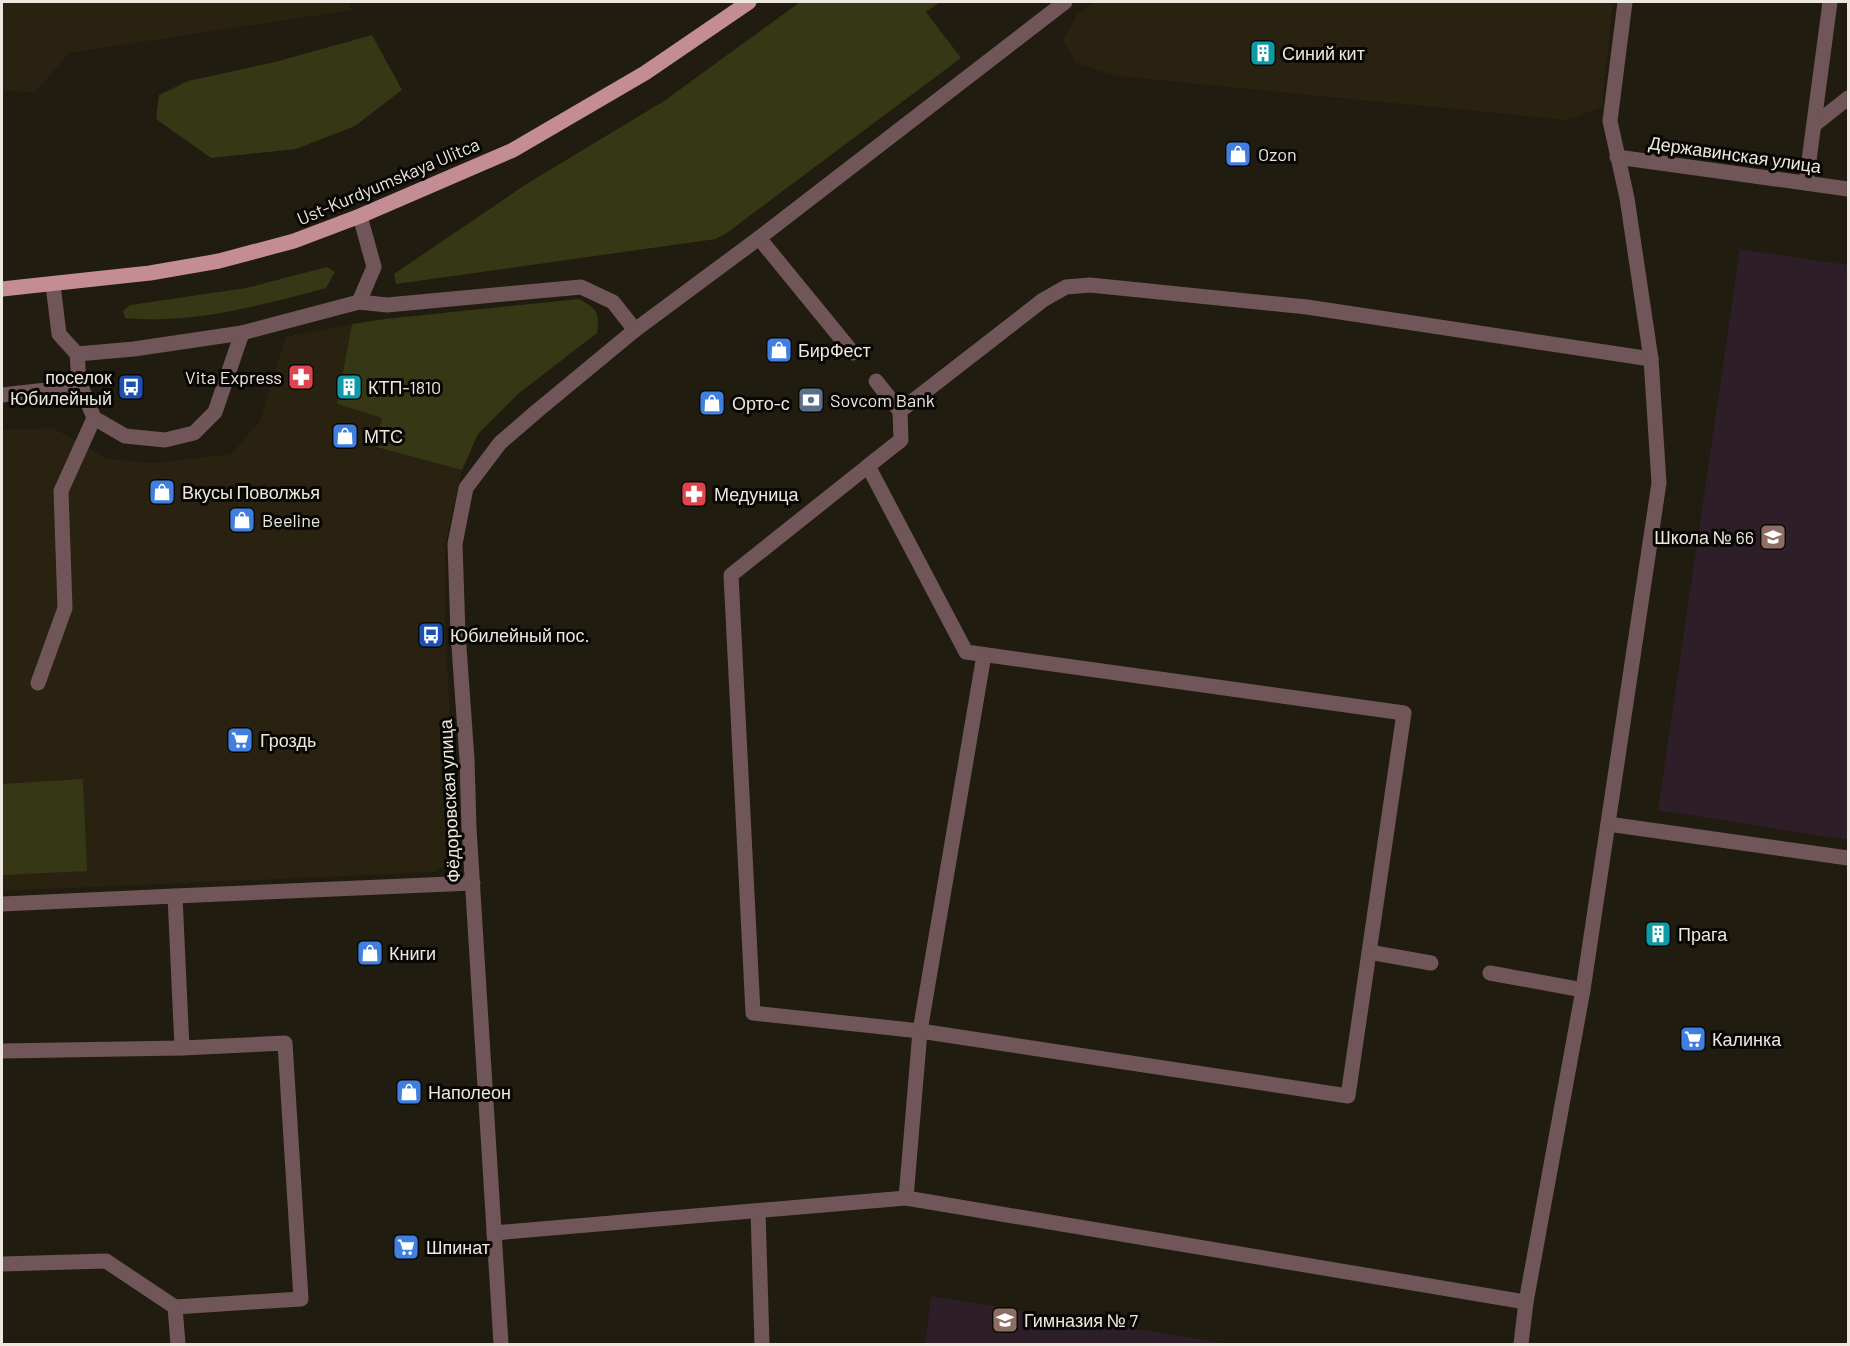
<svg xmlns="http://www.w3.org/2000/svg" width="1850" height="1346" font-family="Barlow,sans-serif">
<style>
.built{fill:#2a2211}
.education{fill:#2e1e28}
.green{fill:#353715}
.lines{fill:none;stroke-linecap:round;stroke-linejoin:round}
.service{stroke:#705559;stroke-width:15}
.minor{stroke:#705559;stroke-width:15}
.primary{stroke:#c48d96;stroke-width:15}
.labels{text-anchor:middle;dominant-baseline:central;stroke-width:6;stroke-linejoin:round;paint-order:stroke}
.poi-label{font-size:18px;fill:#ece8e0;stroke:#090704;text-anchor:start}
.street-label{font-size:18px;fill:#ece8e0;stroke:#090704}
</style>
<rect width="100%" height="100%" fill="#211c10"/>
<g class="built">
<path d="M2,2H348L352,10L69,53L36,92L2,91Z"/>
<path d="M1094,2H1613L1602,107L1567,120L1117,76L1076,63L1063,40L1077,15Z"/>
<path d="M352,324L337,404L383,418L376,447L462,470L445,544V629L457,840L451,862L435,872L2,891V430L53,428L108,459L154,463L231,454L259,423L286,337Z"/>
</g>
<g class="education">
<path d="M1740,249L1848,265V840L1658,810Z"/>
<path d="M931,1296L1230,1344H925Z"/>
</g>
<g class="green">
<path d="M800,2H940L926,12L961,58L728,232L716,239L396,284L394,274L528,183L664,101Z"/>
<path d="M372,35L402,90L355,126L296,149L211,158L156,119L159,95L188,81L275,62Z"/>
<path d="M327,267L335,272L326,288C261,305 193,325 125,318L123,311L130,305L246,288Z"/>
<path d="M579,299C597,309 600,312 597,333L518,394L478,434L462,470L376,447L382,418L337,404L352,324L385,319Z"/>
<path d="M83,779L87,871L2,875V784Z"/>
</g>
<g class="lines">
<g class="service">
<path d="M1814,125L1848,98"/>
<path d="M1806,183L1830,2"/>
<path d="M759,238L853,353"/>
<path d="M53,285L59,334L77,354L79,381L94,418L125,436L165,440L194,433L215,412L242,333"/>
<path d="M359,302L374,267L360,216"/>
<path d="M77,354L134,349L242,333L359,302L387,305L581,287L613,302L635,330"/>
<path d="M876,381L900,411"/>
<path d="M2,395L82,386"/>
<path d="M868,466L966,652L1404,713L1348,1096L920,1031L753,1013L731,575Z"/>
<path d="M868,466L901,440L900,411L1043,300L1066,287L1090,285L1307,307L1651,359"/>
<path d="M38,683L65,608L61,491L94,418"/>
<path d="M1608,824L1848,858"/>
<path d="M1369,952L1431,963"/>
<path d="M1490,973L1583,990"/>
<path d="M182,1048L175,896L473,883"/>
<path d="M2,1051L182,1048L285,1043L301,1299L175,1307L106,1261L2,1264"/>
<path d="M906,1198L920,1031L984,655"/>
<path d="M758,1211L762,1344"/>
<path d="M175,1307L178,1344"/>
</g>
<g class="minor">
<path d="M1617,157L1848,189"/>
<path d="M2,904L175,896"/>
<path d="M494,1233L906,1198L1526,1302"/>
<path d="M501,1344L469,828L467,759L458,633L455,544L466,488L500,443L537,411L635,330L759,238L1065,2"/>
<path d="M1521,1344L1526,1302L1583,990L1659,483L1651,359L1627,198L1610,121L1625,2"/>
</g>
<path class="primary" d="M2,289L150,273L219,261L294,241L360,216L513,150L645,73L749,2"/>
</g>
<defs>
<symbol id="building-square" viewBox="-11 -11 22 22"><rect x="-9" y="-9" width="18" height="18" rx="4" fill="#0f9aa8" stroke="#090704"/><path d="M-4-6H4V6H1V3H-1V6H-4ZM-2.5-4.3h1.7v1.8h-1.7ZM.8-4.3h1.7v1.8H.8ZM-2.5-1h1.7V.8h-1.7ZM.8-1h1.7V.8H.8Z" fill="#fff"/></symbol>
<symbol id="shop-square" viewBox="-11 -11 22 22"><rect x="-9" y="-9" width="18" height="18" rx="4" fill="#3f7fe0" stroke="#090704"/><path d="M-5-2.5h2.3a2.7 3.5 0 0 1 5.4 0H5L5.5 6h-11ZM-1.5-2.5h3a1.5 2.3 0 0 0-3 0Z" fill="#fff"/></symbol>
<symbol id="pharmacy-square" viewBox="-11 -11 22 22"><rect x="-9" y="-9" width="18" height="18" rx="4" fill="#e0444e" stroke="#090704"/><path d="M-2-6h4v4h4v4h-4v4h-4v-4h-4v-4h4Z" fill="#fff"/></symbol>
<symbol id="bus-square" viewBox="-11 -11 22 22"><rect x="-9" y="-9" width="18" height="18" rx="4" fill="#1a4fb4" stroke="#090704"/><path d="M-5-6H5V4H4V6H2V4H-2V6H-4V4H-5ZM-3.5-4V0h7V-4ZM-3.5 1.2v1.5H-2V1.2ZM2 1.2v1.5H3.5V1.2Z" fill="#fff"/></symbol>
<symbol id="bank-square" viewBox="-11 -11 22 22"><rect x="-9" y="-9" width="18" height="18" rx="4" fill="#5c6f8a" stroke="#090704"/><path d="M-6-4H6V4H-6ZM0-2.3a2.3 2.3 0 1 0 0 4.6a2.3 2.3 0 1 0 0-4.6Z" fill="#fff"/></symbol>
<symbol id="school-square" viewBox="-11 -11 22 22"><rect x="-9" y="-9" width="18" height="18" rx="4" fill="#8d6e63" stroke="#090704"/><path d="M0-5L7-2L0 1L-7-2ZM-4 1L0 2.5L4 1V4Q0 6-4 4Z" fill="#fff"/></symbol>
<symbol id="supermarket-square" viewBox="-11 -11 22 22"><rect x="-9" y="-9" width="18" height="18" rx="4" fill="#3f7fe0" stroke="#090704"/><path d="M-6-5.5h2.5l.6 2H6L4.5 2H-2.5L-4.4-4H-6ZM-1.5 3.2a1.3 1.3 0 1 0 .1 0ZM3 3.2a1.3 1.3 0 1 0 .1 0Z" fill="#fff"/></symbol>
</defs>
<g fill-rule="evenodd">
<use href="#building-square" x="1248" y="38" width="30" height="30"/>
<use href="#shop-square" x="1223" y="139" width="30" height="30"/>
<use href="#shop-square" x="764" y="335" width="30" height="30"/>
<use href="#pharmacy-square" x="286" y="362" width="30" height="30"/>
<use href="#bus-square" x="116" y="372" width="30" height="30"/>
<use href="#building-square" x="334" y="372" width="30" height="30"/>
<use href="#bank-square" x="796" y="385" width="30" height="30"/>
<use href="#shop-square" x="697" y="388" width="30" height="30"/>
<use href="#shop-square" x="330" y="421" width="30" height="30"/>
<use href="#shop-square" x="147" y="477" width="30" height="30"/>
<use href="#pharmacy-square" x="679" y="479" width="30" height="30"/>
<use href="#shop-square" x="227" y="505" width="30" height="30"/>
<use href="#school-square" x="1758" y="522" width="30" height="30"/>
<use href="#bus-square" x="416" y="620" width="30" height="30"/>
<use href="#supermarket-square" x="225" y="725" width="30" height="30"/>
<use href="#building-square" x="1643" y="919" width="30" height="30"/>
<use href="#shop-square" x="355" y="938" width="30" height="30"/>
<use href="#supermarket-square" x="1678" y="1024" width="30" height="30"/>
<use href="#shop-square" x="394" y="1077" width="30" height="30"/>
<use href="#supermarket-square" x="391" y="1232" width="30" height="30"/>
<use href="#school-square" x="990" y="1305" width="30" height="30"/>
</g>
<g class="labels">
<g class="poi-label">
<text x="1282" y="53">Синий кит</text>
<text x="1258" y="154">Ozon</text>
<text x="798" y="350">БирФест</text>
<text x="112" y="377" text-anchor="end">поселок<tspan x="112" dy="21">Юбилейный</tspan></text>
<text x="282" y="377" text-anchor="end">Vita Express</text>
<text x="368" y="387">КТП-1810</text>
<text x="830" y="400">Sovcom Bank</text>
<text x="732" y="403">Орто-с</text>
<text x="364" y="436">МТС</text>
<text x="182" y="492">Вкусы Поволжья</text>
<text x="714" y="494">Медуница</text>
<text x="262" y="520">Beeline</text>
<text x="1754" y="537" text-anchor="end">Школа № 66</text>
<text x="450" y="635">Юбилейный пос.</text>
<text x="260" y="740">Гроздь</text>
<text x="1678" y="934">Прага</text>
<text x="389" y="953">Книги</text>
<text x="1712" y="1039">Калинка</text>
<text x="428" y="1092">Наполеон</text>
<text x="426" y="1247">Шпинат</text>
<text x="1024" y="1320">Гимназия № 7</text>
</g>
<g class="street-label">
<text transform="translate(1735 154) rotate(8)">Державинская улица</text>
<text transform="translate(388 181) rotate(-23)">Ust-Kurdyumskaya Ulitca</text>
<text transform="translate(449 801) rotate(-93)">Фёдоровская улица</text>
</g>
</g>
<rect width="1850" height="1346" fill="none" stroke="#ece8e0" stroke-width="6"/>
</svg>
